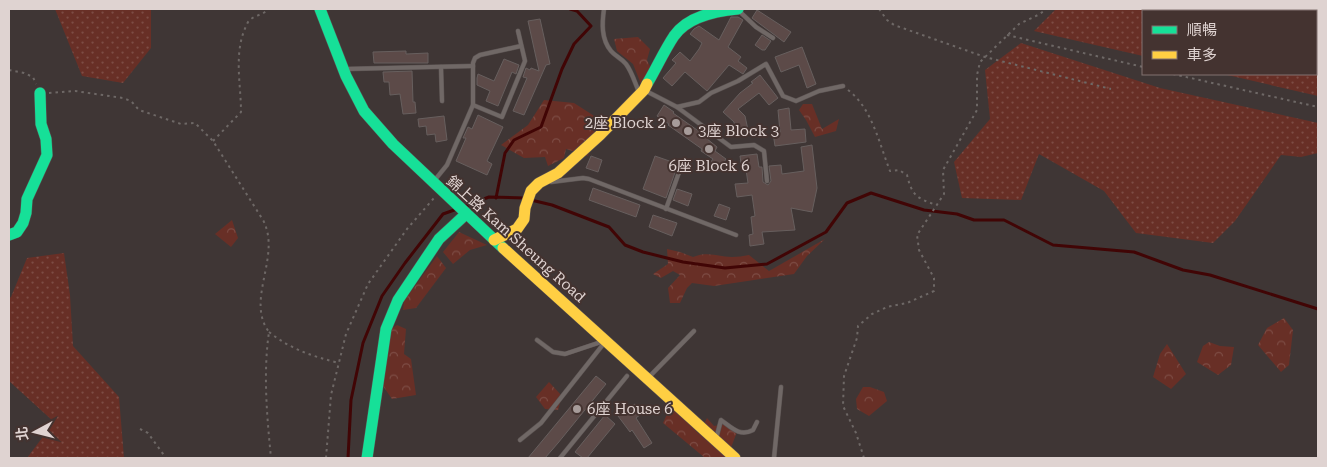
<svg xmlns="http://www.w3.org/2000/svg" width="1327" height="467" font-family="'Roboto Serif','Noto Sans TC',serif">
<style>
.grass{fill:url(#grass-dots)}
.forest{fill:url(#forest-crowns)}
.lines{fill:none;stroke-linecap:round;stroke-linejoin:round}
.stream{stroke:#410505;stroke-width:3}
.building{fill:#5c4a48;stroke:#675f5e}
.lane-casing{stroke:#5a5251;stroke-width:5}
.fast-casing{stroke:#5a5251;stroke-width:12}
.slow-casing{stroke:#5a5251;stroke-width:12}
.path{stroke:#6e6866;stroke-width:2;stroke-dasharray:2.5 4;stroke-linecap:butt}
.lane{stroke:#706866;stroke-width:4}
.fast{stroke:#16e098;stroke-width:11}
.slow{stroke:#ffcf43;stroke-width:11}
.poi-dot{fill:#a79c9a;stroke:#443330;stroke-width:2}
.labels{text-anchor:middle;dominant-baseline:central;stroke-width:4;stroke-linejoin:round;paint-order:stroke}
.poi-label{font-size:15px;fill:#dfd3d1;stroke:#443330;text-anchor:start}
.street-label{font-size:15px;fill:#dfd3d1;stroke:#443330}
</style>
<defs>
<pattern id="grass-dots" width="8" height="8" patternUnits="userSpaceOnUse" patternTransform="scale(1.25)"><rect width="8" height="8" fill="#682f26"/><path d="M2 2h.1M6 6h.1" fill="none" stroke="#7d4c44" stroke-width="1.8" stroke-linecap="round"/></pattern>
<pattern id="forest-crowns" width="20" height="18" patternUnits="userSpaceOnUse" patternTransform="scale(1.25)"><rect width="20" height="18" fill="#682f26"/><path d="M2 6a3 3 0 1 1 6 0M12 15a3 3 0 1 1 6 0" fill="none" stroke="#7d4c44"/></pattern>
</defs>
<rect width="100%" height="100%" fill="#3f3635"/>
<g class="grass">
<path d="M55,9H151V48L123,83L82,76Z"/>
<path d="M1056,9H1318V96L1223,74H1316V11H1143V56L1034,31Z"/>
<path d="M1021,43L1160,88L1318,123V153L1301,157L1281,155L1235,221L1213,243L1136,233L1104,191L1039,154L1021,200L962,198L954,162L990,119L985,70Z"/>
<path d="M64,253L70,295L73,346L119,397L124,458H27L54,422L9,381V298L11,297L27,258Z"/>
</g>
<g class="forest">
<path d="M638,37L650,49L647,60L655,77L641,84L633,64L617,51L614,39Z"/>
<path d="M544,100L574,103L599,119L588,156L566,149L564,158L548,166L545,157L524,158L501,145L528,125Z"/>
<path d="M803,104H812L822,129L839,119L836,131L815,137L806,120L799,110Z"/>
<path d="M232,220L238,238L231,247L215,234Z"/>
<path d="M459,232L487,245L470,250L453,264L443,252Z"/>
<path d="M825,239L807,256L794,274L714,286L692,283L687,288L680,303H670L668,288L680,275L673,271L661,278L653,274L668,264L667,249L680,252L693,257C709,251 717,257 732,257C738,257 743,256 749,255L769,271Z"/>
<path d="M437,256L446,268L416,308L403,310L404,301Z"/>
<path d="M1284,318L1293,330L1289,365L1281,372L1258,345L1267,328Z"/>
<path d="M397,325L406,329L404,354L411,359L416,395L392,399L374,373L379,337Z"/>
<path d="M1209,342L1220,346L1234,347L1231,365L1218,375L1197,362L1203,346Z"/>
<path d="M1167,344L1186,374L1171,389L1153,377L1160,354Z"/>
<path d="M549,382L562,396L558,410L545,409L536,397Z"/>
<path d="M863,387H870L884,392L887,401L869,416L857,409L856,399Z"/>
<path d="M671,405L699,434L707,418L714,426L724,424L737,432L727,458H705L663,423Z"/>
</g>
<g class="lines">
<g class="stream">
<path d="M496,198L505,153L514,140L541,127L562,69L574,44L591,26L577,11L570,9"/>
<path d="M531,200L552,205L609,227L625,245L643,252L683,262L725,268L767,264L826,232L847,203L871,193L924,210L957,214L974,220H1004L1053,245L1134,252L1183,270L1210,275L1318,309"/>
<path d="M463,207L489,197L525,198"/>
<path d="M348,458L351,400L363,343L382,296L405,263L443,214L457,209"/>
</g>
</g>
<g class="building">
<path d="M757,10L791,32L784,42L752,18Z"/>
<path d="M731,17H738L743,20L728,47L741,57L738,61L747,68L743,74L729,65L707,91L685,72L672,86L663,78L676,63L672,60L680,52L690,61L699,49L702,43L690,34L694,29L699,26L719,40Z"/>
<path d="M540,19L550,64L546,65L524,115L513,111L527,78L523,77L526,68L530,70L531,68L539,71L528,21Z"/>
<path d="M762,35L771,41L765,50H762L755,45Z"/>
<path d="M802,47L816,84L807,88L799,65L781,72L775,57Z"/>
<path d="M406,51V54L428,53V63H374L373,52Z"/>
<path d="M504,59L519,65L516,74L512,72L498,106L486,101L490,91L477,85V78L478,74L494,81Z"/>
<path d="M412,71L413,102H415L416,113L403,114L400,94L390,95L389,82H384L383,72Z"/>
<path d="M760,75L778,98L769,105L759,93L738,109L745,116L748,130L736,133L734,122L723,112L740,93L753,83L751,82Z"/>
<path d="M664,105L674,112L673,113L707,137L706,138L717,147L715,151L726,159L719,170L710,163L713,159L701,151L702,149L668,125L669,124L657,116Z"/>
<path d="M789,108L791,130L805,129L806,142L775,146L773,133L780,132L778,110Z"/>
<path d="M478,115L503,127L487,161L492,164L487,175L456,161L466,138H463L468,127L472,129Z"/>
<path d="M444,116L447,140L436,142L435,134L427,135L426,126L419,127L418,119Z"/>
<path d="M812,145L817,188L812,212L791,208L795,230L762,232L764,244L750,246L749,235L753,234L751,217L755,216L752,195L737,197L735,184L748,183L745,163H741L740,156L757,154L759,167H762L763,182L768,185L771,181L769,166L781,165L782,174L804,171L801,147Z"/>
<path d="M591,156L602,160L598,172L586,168Z"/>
<path d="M655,156L678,164L666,198L643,189Z"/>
<path d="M593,188L640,205L636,217L589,200Z"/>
<path d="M677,189L692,194L688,206L673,200Z"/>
<path d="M719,204L730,208L726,220L714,216Z"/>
<path d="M653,215L677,223L672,236L649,227Z"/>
<path d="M596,376L606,384L558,443L545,458H528Z"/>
<path d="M635,404L641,414L636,418L652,443L644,448L632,430L630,432L618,416Z"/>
<path d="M605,415L615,424L587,458H583L575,452Z"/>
</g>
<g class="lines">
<defs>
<g id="lane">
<path d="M604,9C602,23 601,39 611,51C615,56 621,58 626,64C632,72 635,83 639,92"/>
<path d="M738,10L756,27L773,38"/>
<path d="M441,67L442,101"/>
<path d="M345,69L473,66"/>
<path d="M646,91L677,107L699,102L711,93L738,81L766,64L783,96L796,101L819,91L843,86"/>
<path d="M473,105L502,117L525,61L518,31"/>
<path d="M677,107L731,147L754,145L764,151L767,181"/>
<path d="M434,181L447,165L473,105V63L475,58L480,55L521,46"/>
<path d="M551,182L583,178L589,179L736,235"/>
<path d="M666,209L683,161"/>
<path d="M537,340L553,352L565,354L604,341"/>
<path d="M650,376L694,331"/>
<path d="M716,439L721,420C732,428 740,437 753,430L757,422"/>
<path d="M520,440L541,423L605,342"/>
<path d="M560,458L627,376"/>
<path d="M774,458L781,387"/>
</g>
<g id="fast">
<path d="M320,9L346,76L364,111L393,144L503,248"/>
<path d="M647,84C656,69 664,51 674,36C688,16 716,11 738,9"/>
<path d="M9,235L17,232L23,223L26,213L27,199L47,155L46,139L41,124L40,93"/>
<path d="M367,458L386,329L398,300L439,239L466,214"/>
</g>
<g id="slow">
<path d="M494,240L517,229L524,219L525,208L531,191L539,183L558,173L600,135L644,90L647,84"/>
<path d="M503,248L735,458"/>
</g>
</defs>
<use href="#lane" class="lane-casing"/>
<use href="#fast" class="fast-casing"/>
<use href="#slow" class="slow-casing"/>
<g class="path">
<path d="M879,9L887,20L894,25L985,57L1111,89"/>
<path d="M1007,35L1143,67"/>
<path d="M9,70L24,73L33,77L36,84"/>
<path d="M1173,74L1318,107"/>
<path d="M848,90C872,108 879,143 890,171L899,170L907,175C912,196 917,198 936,205"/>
<path d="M49,93L75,91L123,98L131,101L139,110L181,124L195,123L213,141L263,220C282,256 245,300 269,332C263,373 267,417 271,458"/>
<path d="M213,141L241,112C241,83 233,52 247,24C251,15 263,16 268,9"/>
<path d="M269,332C292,350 312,356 339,363"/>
<path d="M140,429L148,433L166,458"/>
<path d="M326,458L331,395L346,334L368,284L407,229L434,198"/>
<path d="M864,458L856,433L843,406L844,376L857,338L858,326L872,314L887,307L907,303L934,291V278L919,250L917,235L944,194L943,170L977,110V75L980,62L1019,24L1040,14L1046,9"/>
</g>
<use href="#lane" class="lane"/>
<use href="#fast" class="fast"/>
<use href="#slow" class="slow"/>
</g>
<g class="poi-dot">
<circle cx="676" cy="123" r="5"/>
<circle cx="688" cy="131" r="5"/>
<circle cx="709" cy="149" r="5"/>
<circle cx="577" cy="409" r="5"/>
</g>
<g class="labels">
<g class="poi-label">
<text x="666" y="123" text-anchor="end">2座 Block 2</text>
<text x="698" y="131">3座 Block 3</text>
<text x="709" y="166" text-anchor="middle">6座 Block 6</text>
<text x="587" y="409">6座 House 6</text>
</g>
<g class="street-label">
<text transform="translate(516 239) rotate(42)">錦上路 Kam Sheung Road</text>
</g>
</g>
<rect width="1327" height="467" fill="none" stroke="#dfd3d1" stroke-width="20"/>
<rect x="1142" y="10" width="175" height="65" fill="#443330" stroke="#827370"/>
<rect x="1152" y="26" width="25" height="8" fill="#16e098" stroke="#827370"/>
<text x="1187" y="35" font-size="15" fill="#dfd3d1">順暢</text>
<rect x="1152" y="51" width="25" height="8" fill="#ffcf43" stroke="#827370"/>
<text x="1187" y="60" font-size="15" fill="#dfd3d1">車多</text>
<g transform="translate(35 432) rotate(263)" stroke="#443330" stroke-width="4" paint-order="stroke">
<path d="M0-4L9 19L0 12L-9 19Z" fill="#dfd3d1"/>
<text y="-8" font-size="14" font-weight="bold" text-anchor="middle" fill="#dfd3d1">北</text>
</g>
</svg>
